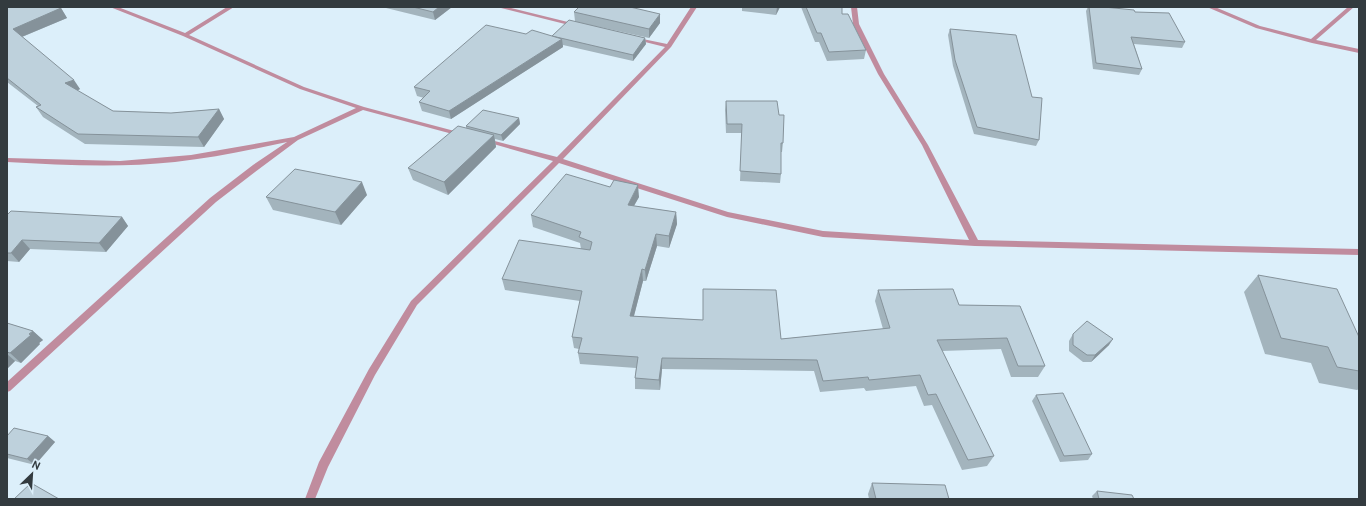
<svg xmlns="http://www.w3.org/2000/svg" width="1366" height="506" font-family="Cabin,sans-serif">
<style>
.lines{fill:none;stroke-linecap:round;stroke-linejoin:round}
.minor{fill:#c08c9e;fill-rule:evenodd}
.wall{fill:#a3b4bd}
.shaded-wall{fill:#85929a}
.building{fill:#bed1dc;stroke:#85929a}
</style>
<rect width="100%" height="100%" fill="#dceffa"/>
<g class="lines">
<g class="minor">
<path d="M110,7H118L185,33L227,7H234L189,35L304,87L364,107L462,133L463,134L460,136L363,110L298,140L259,169L216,202L10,391L7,392V382L210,198L253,165L287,142C250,150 213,158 175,162C119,168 63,165 7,162V158L120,161L191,155L294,137L356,108L300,89L183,36Z"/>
<path d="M497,7H507L580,25L577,27Z"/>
<path d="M691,7H697L671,47L563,159L728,212L823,231L969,240L922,145L878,74L853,24L851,7H857L859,24L884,74L928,145L978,240L1359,249V255L975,246L823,237L727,217L559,163L417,305L375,375L328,467L315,499H305L319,462L369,369L411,301L553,161L483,141V139H487L557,157L665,47L633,39V37L667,44Z"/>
<path d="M1207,7H1215L1260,26L1311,39L1348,7H1354L1316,40L1359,49V53L1312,43L1256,28Z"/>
</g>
</g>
<g class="wall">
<path d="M7,7L61,8L67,18L22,37L80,89L77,91L113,111L171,113L219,109L224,119L204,147L85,144L43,117L36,107L38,106L7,82Z"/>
<path d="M382,7H452L435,20Z"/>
<path d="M742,7H780L776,15L742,11Z"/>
<path d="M801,7H842V14L866,50L864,59L827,61L819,42H815Z"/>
<path d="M1088,7H1104L1185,42L1182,48L1134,44L1142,69L1139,75L1093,69L1086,11Z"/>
<path d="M574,12L660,23L649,38L591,25L645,38L646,44L633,61L563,45V47L451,119L422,111L419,102L424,98L417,96L414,87L526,34L552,36L575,21Z"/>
<path d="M950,29L1039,140L1036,146L974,134L953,66L948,35Z"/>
<path d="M726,101L783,143L782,152H781V174L780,183L740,181L742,133H726L725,110Z"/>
<path d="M519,118L520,124L503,141L495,139L496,147L448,195L413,180L408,168L466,128V126Z"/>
<path d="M367,195L341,225L273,210L266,197Z"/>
<path d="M639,197L634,206L676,212L677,224L669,248L657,246L646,281H643L634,316L703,320V289L781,339L883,329L875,301L878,290L959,305L1020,306L1045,366L1038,377H1011L1001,349L942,351L994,456L987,466L962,470L932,405L924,406L916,386L866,391L864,388L820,392L814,371L662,369L660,390L635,389V378L636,368L580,364L578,353L579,349L574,348L572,337L580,301L505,290L502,279L581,249L580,243L533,227L531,215Z"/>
<path d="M7,215L122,217L128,226L106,252L30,249L19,262L7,261Z"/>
<path d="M1258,275L1359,337V389L1357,390L1319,383L1311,363L1265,354L1244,292Z"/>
<path d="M7,323L33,331L43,340L39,343L40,344L21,363L15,361L7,369Z"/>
<path d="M1073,334L1109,345L1091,362H1083L1069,351V341Z"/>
<path d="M1036,395L1092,454L1088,460L1060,462L1032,401Z"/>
<path d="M7,436H48L55,442L35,465L7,458Z"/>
<path d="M872,483L949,499H869L868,494Z"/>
<path d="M1097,491L1134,499H1093L1092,496Z"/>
</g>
<g class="shaded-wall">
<path d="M439,7H452L435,20L433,12Z"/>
<path d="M777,7H780L776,15Z"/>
<path d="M61,8L67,18L19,38L13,29Z"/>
<path d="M660,14V23L649,38V29Z"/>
<path d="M645,38L646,44L633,61V55Z"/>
<path d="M562,39L563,47L451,119L449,111Z"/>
<path d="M74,80L80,89L72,93L65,83Z"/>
<path d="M219,109L224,119L204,147L198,137Z"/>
<path d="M519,118L520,124L503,141L501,135Z"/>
<path d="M494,135L496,147L448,195L444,182Z"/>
<path d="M362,182L367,195L341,225L335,212Z"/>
<path d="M638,185L639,197L628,216V205Z"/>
<path d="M676,212L677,224L669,248V236Z"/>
<path d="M122,217L128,226L106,252L99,243Z"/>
<path d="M656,234L657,246L646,281L645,270Z"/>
<path d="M22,240L30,249L19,262L11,253Z"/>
<path d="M642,269L643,281L631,327L630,316Z"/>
<path d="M33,331L43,340L39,343L40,344L21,363L10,353Z"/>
<path d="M1113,339L1109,345L1091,362L1095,355Z"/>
<path d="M7,354L15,361L7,369Z"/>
<path d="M662,358V369L660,390L659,380Z"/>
<path d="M48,436L55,442L35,465L27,459Z"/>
</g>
<g class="building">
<path d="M7,7H58L61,8L13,29L74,80L65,83L113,111L171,113L219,109L198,137L78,134L36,107L41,105L7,78Z"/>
<path d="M413,7H439L433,12Z"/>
<path d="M579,7H630L660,14L649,29L574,12Z"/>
<path d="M806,7H842V14H848L866,50L829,52L821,33H817Z"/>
<path d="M1089,7H1104L1134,10L1135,12L1169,13L1185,42L1131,37L1142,69L1096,63Z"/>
<path d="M569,20L645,38L633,55L552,36Z"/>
<path d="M486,25L526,34L532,30L562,39L449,111L419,102L430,91L414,87Z"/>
<path d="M950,29L1016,35L1032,97L1042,98L1039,140L977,127L955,60Z"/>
<path d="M726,101H777L779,115H784L783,143H781V174L740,171L742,124H727Z"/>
<path d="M483,110L519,118L501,135L466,126Z"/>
<path d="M458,126L494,135L444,182L408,168Z"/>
<path d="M295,169L362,182L335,212L266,197Z"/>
<path d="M566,174L610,187L614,180L638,185L628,205L676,212L669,236L656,234L645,270L642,269L630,316L703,320V289L776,290L781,339L890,328L878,290L953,289L959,305L1020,306L1045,366H1018L1007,338L937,340L994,456L968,460L936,394L928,395L920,375L869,380L868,377L823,381L817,360L662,358L659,380L635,378L638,357L578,353L582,338L572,337L582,291L502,279L519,240L590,250L592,242L579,237L581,232L531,215Z"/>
<path d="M11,211L122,217L99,243L22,240L11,253H7V215Z"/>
<path d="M1258,275L1337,289L1359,337V371L1337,367L1328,347L1281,338Z"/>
<path d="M1087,321L1113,339L1095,355H1087L1073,345V334Z"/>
<path d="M7,323L33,331L29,334L31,335L10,353L7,352Z"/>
<path d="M1063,393L1092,454L1064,456L1036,395Z"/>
<path d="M14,428L48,436L27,459L7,454V436Z"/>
<path d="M31,483L59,499H14Z"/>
<path d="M872,483L945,485L949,499H876Z"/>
<path d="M1097,491L1132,495L1134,499H1099Z"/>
</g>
<rect width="1366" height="506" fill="none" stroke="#333b3f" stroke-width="16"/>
<g transform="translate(32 474) rotate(25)" stroke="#dceffa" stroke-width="3" paint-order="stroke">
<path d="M0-3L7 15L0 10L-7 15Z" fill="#333b3f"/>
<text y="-6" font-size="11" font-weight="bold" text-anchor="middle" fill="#333b3f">N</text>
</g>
</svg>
